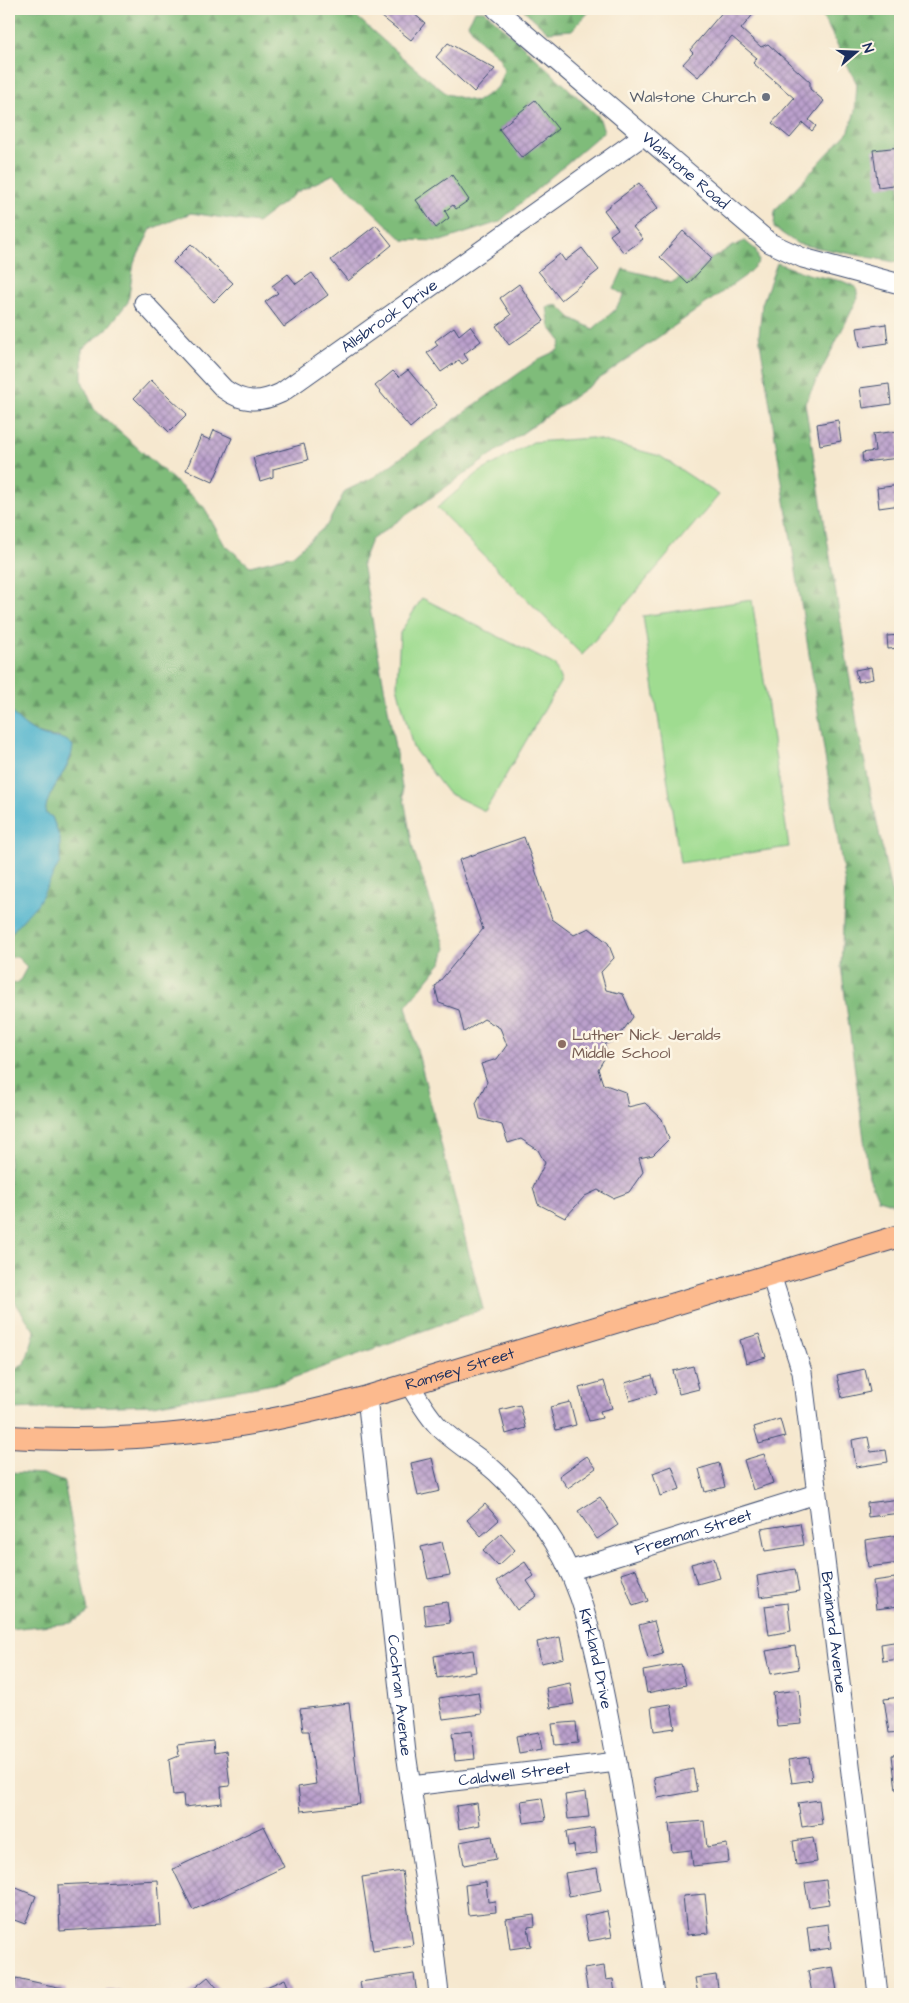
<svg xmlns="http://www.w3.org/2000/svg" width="909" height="2003" font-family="'Architects Daughter',sans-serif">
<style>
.forest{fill:url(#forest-firs);stroke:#4d766c}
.pitch{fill:#9fdc90;stroke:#5d8677}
.water{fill:#4eb3cd;stroke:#347196}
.building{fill:url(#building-cross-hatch)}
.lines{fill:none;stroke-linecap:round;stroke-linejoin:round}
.minor-casing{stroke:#3c4b6f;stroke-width:21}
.major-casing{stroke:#3c4b6f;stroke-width:24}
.minor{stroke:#fff;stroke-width:19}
.major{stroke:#fcba8e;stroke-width:22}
.worship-dot{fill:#6b7280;stroke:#fcf5e5;stroke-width:2}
.education-dot{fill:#8d6e63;stroke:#fcf5e5;stroke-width:2}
.labels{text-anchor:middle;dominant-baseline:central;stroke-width:5;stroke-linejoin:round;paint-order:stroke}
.worship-label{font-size:16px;fill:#5b616d;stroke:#fcf5e5;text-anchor:end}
.street-label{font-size:16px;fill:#1b2f5e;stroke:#fcf5e5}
.education-label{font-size:16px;fill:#785e54;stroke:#fcf5e5;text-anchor:start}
</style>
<defs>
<pattern id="forest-firs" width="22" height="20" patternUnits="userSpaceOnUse" patternTransform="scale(1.25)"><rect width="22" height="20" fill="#7fbc7a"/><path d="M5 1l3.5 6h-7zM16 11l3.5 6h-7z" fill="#679967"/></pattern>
<pattern id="building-cross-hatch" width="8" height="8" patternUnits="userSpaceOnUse" patternTransform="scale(1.25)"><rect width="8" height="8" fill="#bba0cc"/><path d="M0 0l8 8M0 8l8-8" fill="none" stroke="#9783a9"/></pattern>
</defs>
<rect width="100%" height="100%" fill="#fcf5e5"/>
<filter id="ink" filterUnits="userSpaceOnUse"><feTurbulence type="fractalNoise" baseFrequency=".02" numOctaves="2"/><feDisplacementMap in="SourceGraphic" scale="10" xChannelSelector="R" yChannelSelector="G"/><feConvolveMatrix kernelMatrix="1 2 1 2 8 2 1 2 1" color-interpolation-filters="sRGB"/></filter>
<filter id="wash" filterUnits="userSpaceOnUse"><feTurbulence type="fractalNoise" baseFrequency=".0096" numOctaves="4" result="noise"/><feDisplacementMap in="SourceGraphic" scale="20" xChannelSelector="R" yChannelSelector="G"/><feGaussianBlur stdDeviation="1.12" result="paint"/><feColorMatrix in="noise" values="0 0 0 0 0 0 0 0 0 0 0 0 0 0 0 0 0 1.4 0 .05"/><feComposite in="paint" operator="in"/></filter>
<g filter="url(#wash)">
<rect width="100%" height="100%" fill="#f6e8cf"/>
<g class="forest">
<path d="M9,9H348L411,65L447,94L476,102L498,87L504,70L499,57L480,41L468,24L475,11H485L599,117L604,131L499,222L441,241L403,240L334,174L297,192L257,223L191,213L151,229L134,263L128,302L106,330L82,349V381L94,409L204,507L224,544L250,566L293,555L327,525L345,491L374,477L539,359L558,350L561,341L550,327L547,307L558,305L571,318L593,329L615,310L624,295L614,289L623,269L652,276L671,283L731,247L745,241L756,250L759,262L745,276L371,540L362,563L413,849L446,948L442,962L406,1006L483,1309L279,1383L153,1405L9,1409V1373L25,1364L35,1332L9,1293V985L19,982L27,967L17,957H9V935L13,932L60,839L52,817L45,813L46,802L72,757L59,737C39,737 18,726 9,707Z"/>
<path d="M523,9H588L589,12L572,30L548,32Z"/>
<path d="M816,9H900V263L798,244L774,228L775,210L849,131L855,111L857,84L825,20Z"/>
<path d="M777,263L811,275L842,281L856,287L858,298L805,403L858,729L891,891L900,909V1204L898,1205L878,1199L869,1177L841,966L845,884L759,335L762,304Z"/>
<path d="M9,1472L43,1474L64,1482L88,1612L72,1623L9,1629Z"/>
</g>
<g class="pitch">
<path d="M592,438L660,456L719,495L582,655L437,508L478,473L533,442Z"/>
<path d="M422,598L555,665L561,681L485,811L448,793L413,748L397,686L400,633Z"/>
<path d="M752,600L789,847L680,863L643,616Z"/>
</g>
<path class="water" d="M9,707C16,721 32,734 49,737C59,739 65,737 73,746C71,771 47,788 45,813L52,817L60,839V862L38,903L9,935Z"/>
<g id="blocks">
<g class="building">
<path d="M372,9H408L425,23L411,40Z"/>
<path d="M725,9H751L755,12L741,29L761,47L768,44L810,82V89L824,101L809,120L816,126L812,131L803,123L790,138L772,123L794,98L753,63L757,58L732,37L698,77L683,64L693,53L690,50Z"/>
<path d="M448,43L495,69L474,92L436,57Z"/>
<path d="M535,100L558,129L522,158L499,129Z"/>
<path d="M900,147V184L878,187L873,150Z"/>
<path d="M452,175L469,200L456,209L453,205L445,211L449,218L436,228L416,200Z"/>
<path d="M639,183L658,208L633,227L643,239L624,253L610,235L618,229L604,210Z"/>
<path d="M376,225L392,245L348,281L331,260Z"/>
<path d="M683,231L712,258L688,284L660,257Z"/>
<path d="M191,244L233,283L214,302L173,262Z"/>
<path d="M582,248L599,270L561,300L538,271L560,254L565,261Z"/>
<path d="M312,273L328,295L284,327L265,302L278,293L272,286L288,274L296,284Z"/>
<path d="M519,284L544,321L509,345L496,326L511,315L500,298Z"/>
<path d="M886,324L888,343L860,347L857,328Z"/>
<path d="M470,326L481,341L464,354L468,360L462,364L459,360L441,372L427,353L438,345L435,341L454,327L459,335Z"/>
<path d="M408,370L437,405L410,428L375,386L393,371L399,377Z"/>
<path d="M151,380L187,414L169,432L134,398Z"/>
<path d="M889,384L891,404L863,408L860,388Z"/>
<path d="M838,420L841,441L820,445L817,424Z"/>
<path d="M214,430L232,438L213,482L186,470L201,436L210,440Z"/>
<path d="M899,431L900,458L863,462L862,453L875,451L873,434Z"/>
<path d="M304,444L308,460L273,469V477L260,481L253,458Z"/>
<path d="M900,485V505L879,508L877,488Z"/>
<path d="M897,577H900V594H899Z"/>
<path d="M900,635V648L888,649L887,636Z"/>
<path d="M871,667L873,679L858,682L855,670Z"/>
<path d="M524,837L552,919L574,935L589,928L608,943L614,958L601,972L606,990L623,994L633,1017L616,1040L604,1044L607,1054L598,1069L603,1084L625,1092L628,1107L645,1103L662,1119L669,1139L653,1155L639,1158L643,1172L629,1192L613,1198L598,1190L585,1196L565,1218L538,1204L533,1187L545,1163L538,1150L521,1139L508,1143L502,1125L480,1119L476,1103L487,1082L481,1064L497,1059L507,1045L500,1028L484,1019L464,1032L459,1010L439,1003L435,987L483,929L459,860Z"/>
<path d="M759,1334L766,1357L746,1363L740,1340Z"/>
<path d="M693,1366L699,1389L679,1394L673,1371Z"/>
<path d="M865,1369L870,1392L842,1398L837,1375Z"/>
<path d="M652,1375L657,1393L630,1401L625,1383Z"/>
<path d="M604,1381L612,1408L600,1411L602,1418L589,1421L579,1388Z"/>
<path d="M570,1402L576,1425L556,1430L550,1407Z"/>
<path d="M520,1405L526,1428L506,1434L500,1410Z"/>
<path d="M780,1419L785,1437L759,1444L754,1427Z"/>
<path d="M868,1437L871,1452L886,1450L888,1462L856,1467L852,1440Z"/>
<path d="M764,1454L773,1483L753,1490L744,1460Z"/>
<path d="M587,1456L596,1468L568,1488L559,1476Z"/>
<path d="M432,1458L440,1491L418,1496L411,1463Z"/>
<path d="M719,1463L725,1487L705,1492L699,1469Z"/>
<path d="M672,1466L680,1489L660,1496L653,1473Z"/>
<path d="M600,1497L618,1525L597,1539L578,1511Z"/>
<path d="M900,1499V1513L868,1517L867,1503Z"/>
<path d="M485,1504L499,1520L481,1536L467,1520Z"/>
<path d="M800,1523L804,1545L765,1551L761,1529Z"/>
<path d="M501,1534L515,1550L498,1566L483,1550Z"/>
<path d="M899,1535L900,1563L868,1567L865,1540Z"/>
<path d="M442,1542L450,1575L428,1579L421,1547Z"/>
<path d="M714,1558L720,1578L697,1584L691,1564Z"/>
<path d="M525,1562L534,1576L527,1581L537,1596L517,1610L497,1581Z"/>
<path d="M636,1569L648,1601L633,1606L621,1574Z"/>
<path d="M795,1569L799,1591L760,1597L757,1576Z"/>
<path d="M895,1578L899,1606L876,1609L873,1581Z"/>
<path d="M447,1602L450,1623L426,1626L424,1605Z"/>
<path d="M788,1603L791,1631L769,1635L765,1606Z"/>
<path d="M654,1621L663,1654L648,1658L639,1625Z"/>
<path d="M560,1637L564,1658L541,1663L537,1642Z"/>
<path d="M900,1641V1659L883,1661L881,1644Z"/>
<path d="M795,1646L799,1669L771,1674L766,1651Z"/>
<path d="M473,1650L476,1672L437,1678L434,1656Z"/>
<path d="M681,1664L686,1685L647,1693L643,1671Z"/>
<path d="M570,1683L574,1704L550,1708L546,1688Z"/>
<path d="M799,1690L802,1724L777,1726L773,1693Z"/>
<path d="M478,1692L482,1714L443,1719L439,1698Z"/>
<path d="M900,1697V1732L889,1733L884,1699Z"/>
<path d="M349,1703L360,1804L301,1811L298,1787L316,1784L309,1731H303L300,1709Z"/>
<path d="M671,1704L675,1728L654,1731L651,1707Z"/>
<path d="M576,1722L578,1743L555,1745L552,1724Z"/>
<path d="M472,1731L475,1759L455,1761L452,1733Z"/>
<path d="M539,1732L542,1749L519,1753L516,1736Z"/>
<path d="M213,1741L214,1753L226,1751L230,1786L221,1787L222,1803L184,1807L183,1794L173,1795L169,1760L179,1756L177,1745Z"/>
<path d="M900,1754V1789L896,1790L892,1755Z"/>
<path d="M809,1757L812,1780L792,1783L788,1760Z"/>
<path d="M693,1769L697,1791L658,1798L654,1777Z"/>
<path d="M586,1792L589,1817L568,1819L565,1795Z"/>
<path d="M542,1798L546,1820L524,1823L521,1801Z"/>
<path d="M819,1800L822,1824L802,1827L798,1803Z"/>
<path d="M477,1803L480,1825L459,1829L456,1806Z"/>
<path d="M704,1821L707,1847L727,1844L729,1862L693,1866L691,1850L672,1852L669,1824Z"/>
<path d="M264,1826L284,1867L193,1910L173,1869Z"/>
<path d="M594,1828L597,1853L575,1856L574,1845L568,1846L566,1832Z"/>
<path d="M492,1836L496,1859L464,1865L460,1842Z"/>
<path d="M813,1838L817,1862L796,1865L793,1841Z"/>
<path d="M597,1868L601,1890L569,1896L565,1873Z"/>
<path d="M402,1871L413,1945L373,1951L362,1877Z"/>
<path d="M158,1880L161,1925L60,1931L58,1885Z"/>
<path d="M826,1880L829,1904L809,1907L805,1883Z"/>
<path d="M486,1882L488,1902L495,1901L496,1912L468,1915L465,1885Z"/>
<path d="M9,1885L36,1896L25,1924L9,1918Z"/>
<path d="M705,1894L709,1933L687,1935L683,1896Z"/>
<path d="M607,1911L612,1937L589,1941L584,1916Z"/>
<path d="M534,1915L535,1926L528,1927L531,1946L510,1949L506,1919Z"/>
<path d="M828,1924L831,1948L810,1951L807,1927Z"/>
<path d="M604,1966L606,1980L613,1979L615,1994H588L584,1969Z"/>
<path d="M833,1967L837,1991L812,1994L808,1971Z"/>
<path d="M414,1974L417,1994H362L360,1982Z"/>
<path d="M716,1975L719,1994H698L695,1978Z"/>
<path d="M208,1977L222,1994H187Z"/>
<path d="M16,1978L67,1989L66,1994H26L14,1992Z"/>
<path d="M285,1979L291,1994H250Z"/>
<path d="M106,1990H121L122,1994H106Z"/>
</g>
</g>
</g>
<g filter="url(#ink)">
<use href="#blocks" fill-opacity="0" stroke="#3c4b6f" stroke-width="1"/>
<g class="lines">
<defs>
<g id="minor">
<path id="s1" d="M496,9L770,243L803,258L900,284"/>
<path id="s2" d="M144,303L224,389C243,403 260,403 281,393L644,135"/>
<path id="s3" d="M771,1275L802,1372L878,1994"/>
<path id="s4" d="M409,1384C418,1398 425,1412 437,1425C454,1443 477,1455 496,1472C518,1492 538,1516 554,1542C586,1594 596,1655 608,1714C626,1807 640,1901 655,1994"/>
<path id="s5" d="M367,1397L406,1753L430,1916L439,1994"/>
<path id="s6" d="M569,1571L816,1494"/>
<path id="s7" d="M411,1786L617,1762"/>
</g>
<g id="major">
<path id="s8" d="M9,1437C134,1445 246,1430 367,1397L900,1236"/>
</g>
</defs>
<use href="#minor" class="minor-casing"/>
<use href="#major" class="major-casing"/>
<use href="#minor" class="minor"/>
<use href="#major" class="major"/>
</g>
</g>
<circle class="worship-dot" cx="766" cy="97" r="5"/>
<circle class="education-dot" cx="562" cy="1044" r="5"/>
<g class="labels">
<g class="worship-label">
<text x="756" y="97">Walstone Church</text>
</g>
<g class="street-label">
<text stroke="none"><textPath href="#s1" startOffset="249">Walstone Road</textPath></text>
<text stroke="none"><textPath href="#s2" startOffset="311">Allsbrook Drive</textPath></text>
<text stroke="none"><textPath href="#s8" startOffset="459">Ramsey Street</textPath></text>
<text stroke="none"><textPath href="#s6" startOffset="130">Freeman Street</textPath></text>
<text stroke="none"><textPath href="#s3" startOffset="364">Brainard Avenue</textPath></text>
<text stroke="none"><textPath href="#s4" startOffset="341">Kirkland Drive</textPath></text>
<text stroke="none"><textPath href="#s5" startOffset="300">Cochran Avenue</textPath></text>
<text stroke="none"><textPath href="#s7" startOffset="104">Caldwell Street</textPath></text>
</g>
<g class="education-label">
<text x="572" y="1035">Luther Nick Jeralds<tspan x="572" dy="18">Middle School</tspan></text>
</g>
</g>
<rect width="909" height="2003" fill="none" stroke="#fcf5e5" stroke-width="30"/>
<g transform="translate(856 52) rotate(71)" stroke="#fcf5e5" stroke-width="4" paint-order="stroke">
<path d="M0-4L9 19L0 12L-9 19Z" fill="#1b2f5e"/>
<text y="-8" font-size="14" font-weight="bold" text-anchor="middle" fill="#1b2f5e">N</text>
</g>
</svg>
